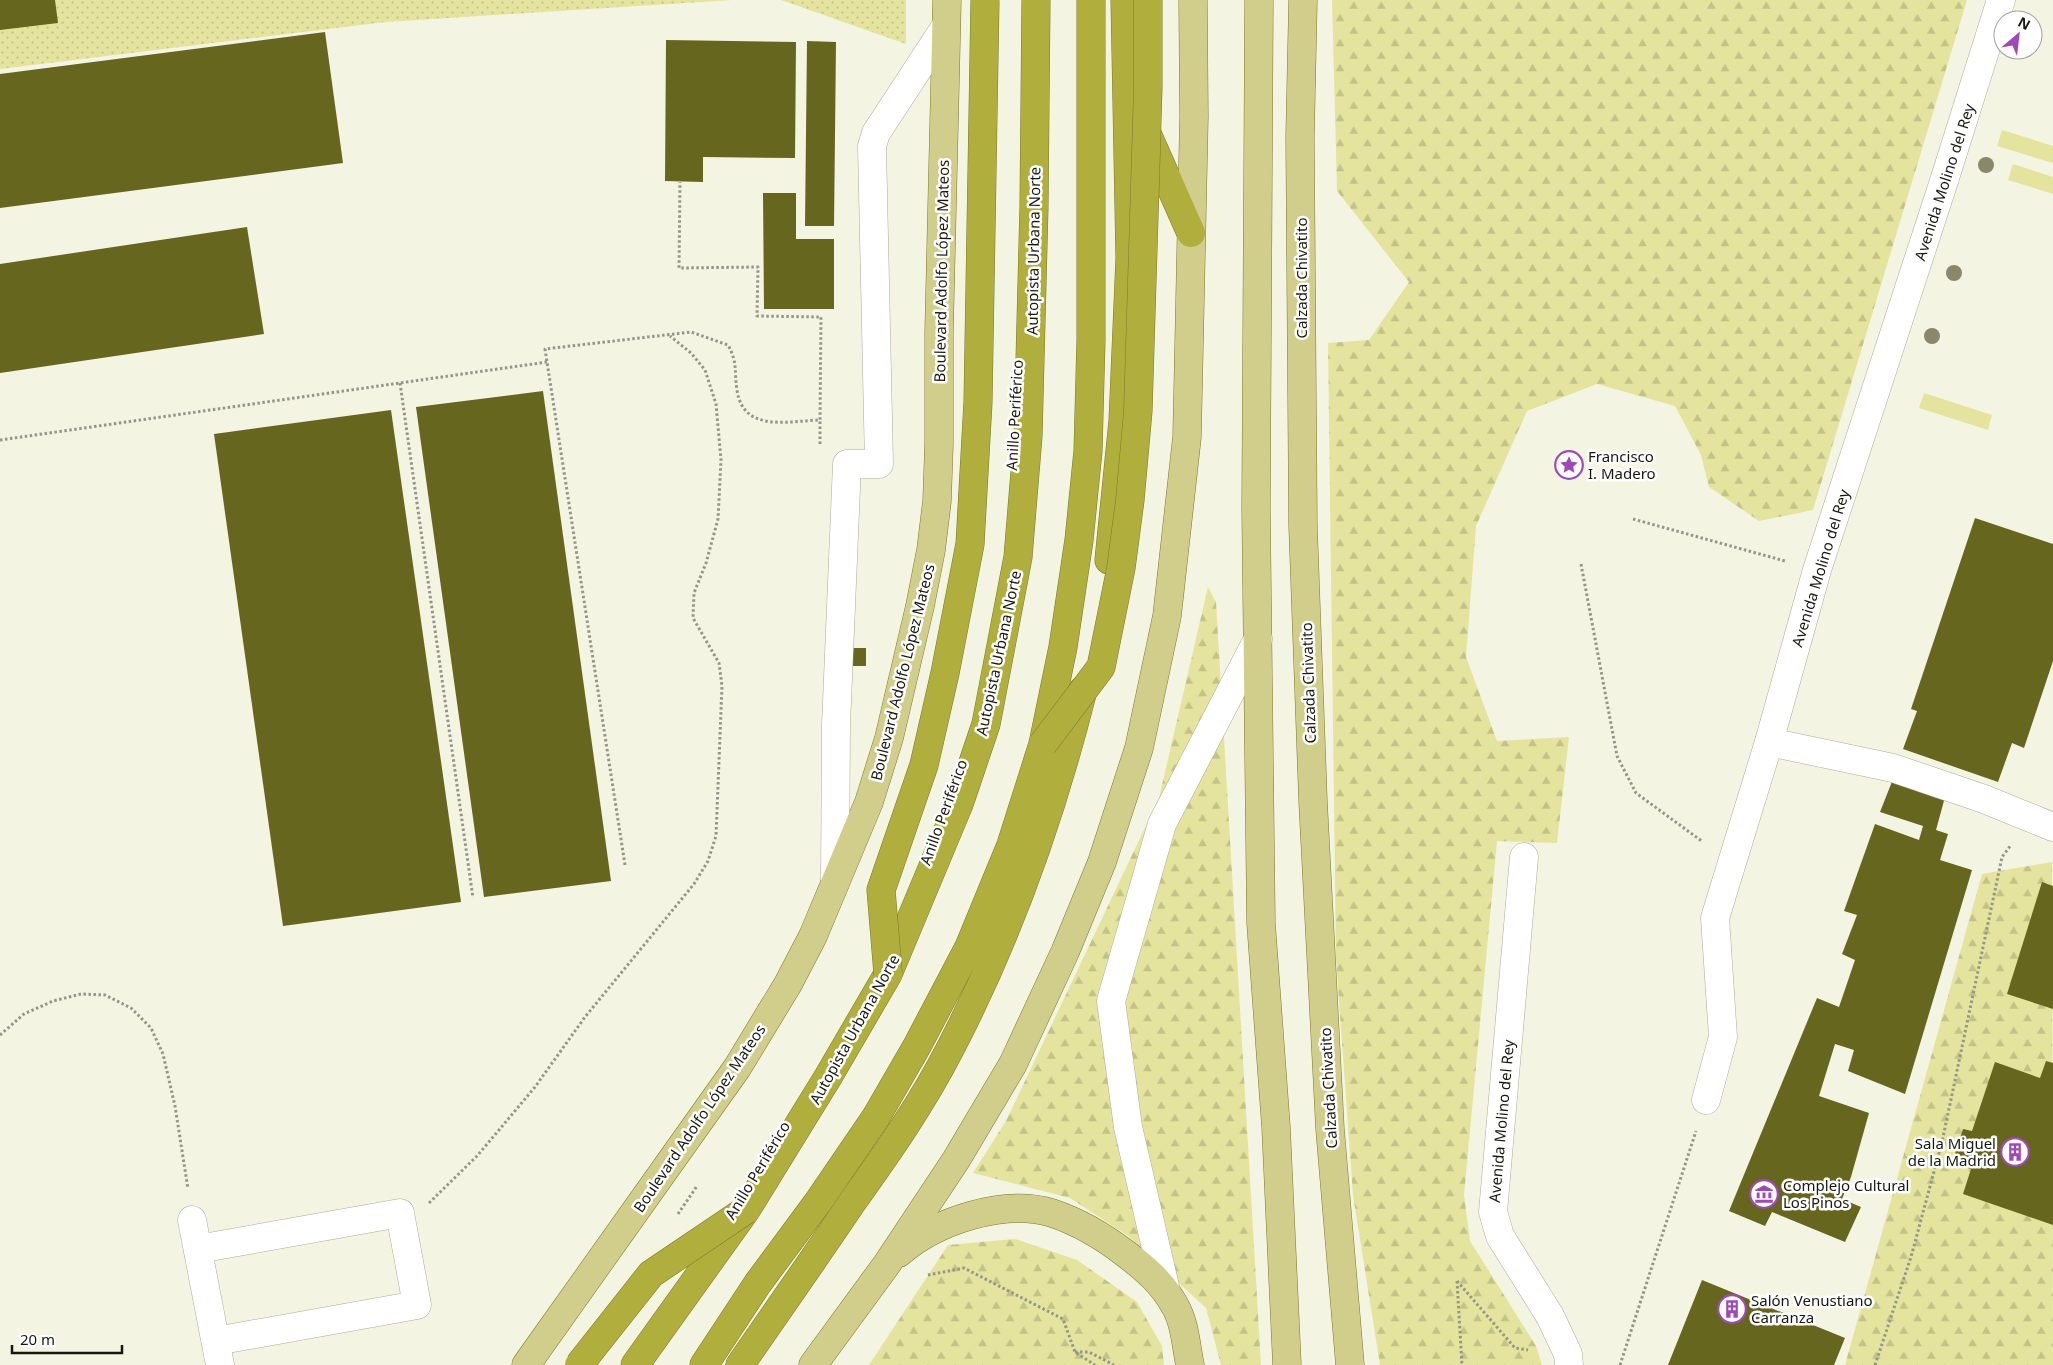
<svg xmlns="http://www.w3.org/2000/svg" width="2053" height="1365" font-family="'Noto Sans',sans-serif">
<style>
.green{fill:#e4e49e}
.forest{fill:url(#forest-firs)}
.park{fill:url(#park-dots)}
.building{fill:#67661f}
.lines{fill:none;stroke-linecap:round;stroke-linejoin:round}
.minor-casing{stroke:#abab9a;stroke-width:29}
.major-casing{stroke:#7a7a2d;stroke-width:29}
.highway-casing{stroke:#7a7a2d;stroke-width:29}
.path{stroke:#959689;stroke-width:3;stroke-dasharray:2.5 2.5;stroke-linecap:butt}
.minor{stroke:#fff;stroke-width:28}
.major{stroke:#d0ce8a;stroke-width:28}
.highway{stroke:#b0ae3c;stroke-width:28}
.highway-bridge-casing{stroke:#7a7a2d;stroke-width:29;stroke-linecap:butt}
.highway-bridge{stroke:#b0ae3c;stroke-width:28}
.tree{fill:#89886a}
.labels{text-anchor:middle;dominant-baseline:central;stroke-width:5;stroke-linejoin:round;paint-order:stroke}
.street-label{font-size:15px;fill:#171811;stroke:#fff}
.poi-label{font-size:15px;fill:#171811;stroke:#fff;text-anchor:start}
</style>
<defs>
<pattern id="forest-firs" width="22" height="20" patternUnits="userSpaceOnUse" patternTransform="scale(1.25)"><rect width="22" height="20" fill="#e4e49e"/><path d="M5 1l3.5 6h-7zM16 11l3.5 6h-7z" fill="#c3c387"/></pattern>
<pattern id="park-dots" width="8" height="8" patternUnits="userSpaceOnUse" patternTransform="scale(1.25)"><rect width="8" height="8" fill="#e4e49e"/><path d="M2 2h.1M6 6h.1" fill="none" stroke="#c3c387" stroke-width="1.8" stroke-linecap="round"/></pattern>
</defs>
<rect width="100%" height="100%" fill="#f4f4e2"/>
<g class="green">
<path d="M2002,130L2053,146V163L1997,146Z"/>
<path d="M2013,164L2053,177V194L2008,180Z"/>
<path d="M1924,393L1992,415L1988,430L1919,408Z"/>
</g>
<g class="forest">
<path d="M1332,0H1967L1813,510L1759,521L1709,487L1701,455L1675,406L1597,384L1527,411L1476,526L1466,657L1497,741L1569,737L1557,843L1497,841L1464,1195L1470,1241L1536,1346L1542,1365H1380L1353,1195L1336,958L1328,343L1369,340L1409,282L1337,191Z"/>
<path d="M1208,587L1216,602L1261,1365H1221L1206,1308L1128,1236L1070,1198L973,1173L1006,1121L1159,798Z"/>
<path d="M2052,862L2053,1365H1845L1982,874Z"/>
<path d="M1015,1239L1077,1260L1137,1302L1162,1346L1164,1365H869L948,1245Z"/>
</g>
<g class="park">
<path d="M0,0H732L386,22L0,69Z"/>
<path d="M781,0H906V44Z"/>
</g>
<g class="building">
<path d="M0,0H55L58,23L0,30Z"/>
<path d="M325,32L343,163L0,208V74Z"/>
<path d="M666,40L796,42L795,158L703,157V182L665,181Z"/>
<path d="M807,41L836,42L834,226H805Z"/>
<path d="M763,193H796V239H834V309H764Z"/>
<path d="M247,227L264,334L0,373V264Z"/>
<path d="M543,391L611,881L484,897L416,407Z"/>
<path d="M391,410L461,902L283,926L214,434Z"/>
<path d="M1975,518L2053,544V661L2024,748L2012,743L1998,782L1903,749L1917,711L1911,709Z"/>
<rect x="849" y="648" width="17" height="18"/>
<path d="M1893,779L1945,797L1936,830L1948,834L1940,860L1972,870L1905,1094L1848,1071L1854,1050L1835,1044L1819,1096L1869,1113L1851,1177L1842,1199L1861,1207L1845,1242L1772,1212L1765,1226L1729,1211L1817,998L1839,1007L1855,960L1842,954L1857,915L1844,911L1875,824L1919,840L1923,826L1880,812Z"/>
<path d="M2042,882L2053,886V1009L2007,994Z"/>
<path d="M2046,1061L2053,1063V1225L1963,1194L1971,1169L1952,1163L1963,1129L1972,1131L1995,1062L2040,1078Z"/>
<path d="M1702,1280L1845,1338L1834,1365H1668Z"/>
</g>
<g class="lines">
<defs>
<g id="minor">
<path d="M1769,742L1893,768L1984,799L2053,827"/>
<path d="M1524,857L1493,1212L1500,1236L1550,1316L1568,1354L1569,1365"/>
<path d="M835,883L836,725L847,464H879L872,146L876,133L946,26"/>
<path d="M1706,1100L1723,1037L1715,918L1769,742L1817,570L1944,181L2001,0"/>
<path d="M192,1220L220,1365"/>
<path d="M198,1249L400,1213L402,1224L417,1305L216,1341"/>
<path d="M1166,1291L1128,1127L1111,1001L1162,824L1258,639"/>
</g>
<g id="major">
<path d="M1259,0L1256,508L1261,923L1276,1127L1287,1365"/>
<path d="M1303,0L1300,137L1303,526L1313,801L1330,1129L1350,1365"/>
<path d="M899,1253C936,1221 1004,1198 1052,1213C1079,1222 1104,1237 1126,1254C1146,1269 1163,1284 1175,1306C1185,1323 1186,1346 1190,1365"/>
<path d="M526,1365L737,1068L788,984L813,936L869,802L889,738L920,606L931,550L937,501L939,444V333L947,0"/>
<path d="M813,1365L887,1264L956,1160L1013,1064L1065,952L1102,862L1139,748L1167,616L1187,437L1194,116L1193,0"/>
</g>
<g id="highway">
<path d="M1144,127L1191,233"/>
<path d="M1109,560L1123,421L1130,258L1125,0"/>
<path d="M635,1365L746,1210L828,1077L888,974L959,804L986,724L1018,557L1028,436L1034,207L1036,0"/>
<path d="M704,1365L758,1283L818,1202L876,1117L917,1046L969,947L1011,845L1043,744L1063,647L1079,540L1088,451L1091,340V0"/>
<path d="M740,1365C778,1310 816,1256 853,1201C888,1152 923,1102 950,1049C1009,936 1052,813 1083,690"/>
</g>
</defs>
<use href="#minor" class="minor-casing"/>
<use href="#major" class="major-casing"/>
<use href="#highway" class="highway-casing"/>
<g class="path">
<path d="M400,383L473,898"/>
<path d="M0,440L547,362"/>
<path d="M820,444V420"/>
<path d="M1633,519L1785,561"/>
<path d="M1581,564L1617,756L1636,793L1703,842"/>
<path d="M625,865L545,349L691,332L728,345C738,363 734,371 737,390C743,433 788,421 820,420L821,317L757,316L758,267L679,268L680,182"/>
<path d="M0,1035L24,1014L53,1001L81,994L105,995L131,1008L151,1028L163,1054L175,1106L188,1189"/>
<path d="M429,1203L477,1156L499,1130L535,1087L585,1017L694,884L708,861L716,836L722,686L719,663L693,618L694,593L706,563L718,519L721,460L716,404L705,370L691,353L670,336"/>
<path d="M678,1214L697,1186"/>
<path d="M928,1275L964,1268L1063,1319L1075,1352L1095,1365"/>
<path d="M1457,1281L1515,1348L1528,1350"/>
<path d="M1457,1281L1462,1365"/>
<path d="M1075,1352H1089L1114,1365"/>
<path d="M1620,1365L1696,1131"/>
<path d="M1875,1365L1911,1257L1942,1142L2002,857L2011,845"/>
</g>
<use href="#minor" class="minor"/>
<use href="#major" class="major"/>
<use href="#highway" class="highway"/>
<defs>
<g id="highway-bridge">
<path d="M1043,744L1101,667L1121,568L1130,500L1138,411L1148,87V0"/>
<path d="M888,974L881,890L924,765L945,673L970,544L978,402L985,0"/>
<path d="M579,1365L651,1274L746,1210"/>
</g>
</defs>
<use href="#highway-bridge" class="highway-bridge-casing"/>
<use href="#highway-bridge" class="highway-bridge"/>
</g>
<g class="tree">
<circle cx="1986" cy="165" r="8"/>
<circle cx="1954" cy="273" r="8"/>
<circle cx="1932" cy="336" r="8"/>
</g>
<defs>
<symbol id="sight-ring" viewBox="-11 -11 22 22"><circle r="9.5" fill="#fff" stroke="#9e49b7" stroke-width="1.5"/><path d="M0-6L1.8-2.2L6-1.7L2.9 1.2L3.7 5.4L0 3.3L-3.7 5.4L-2.9 1.2L-6-1.7L-1.8-2.2Z" fill="#9e49b7"/></symbol>
<symbol id="building-ring" viewBox="-11 -11 22 22"><circle r="9.5" fill="#fff" stroke="#9e49b7" stroke-width="1.5"/><path d="M-4-6H4V6H1V3H-1V6H-4ZM-2.5-4.3h1.7v1.8h-1.7ZM.8-4.3h1.7v1.8H.8ZM-2.5-1h1.7V.8h-1.7ZM.8-1h1.7V.8H.8Z" fill="#9e49b7"/></symbol>
<symbol id="museum-ring" viewBox="-11 -11 22 22"><circle r="9.5" fill="#fff" stroke="#9e49b7" stroke-width="1.5"/><path d="M0-6L6-3V-2H-6V-3ZM-5-1h2V3h-2ZM-1-1h2V3h-2ZM3-1h2V3H3ZM-6 4H6V6H-6Z" fill="#9e49b7"/></symbol>
</defs>
<g fill-rule="evenodd">
<use href="#sight-ring" x="1553" y="449" width="32" height="32"/>
<use href="#building-ring" x="1999" y="1136" width="32" height="32"/>
<use href="#museum-ring" x="1748" y="1178" width="32" height="32"/>
<use href="#building-ring" x="1716" y="1293" width="32" height="32"/>
</g>
<g class="labels">
<g class="street-label">
<text transform="translate(1944 182) rotate(-72)">Avenida Molino del Rey</text>
<text transform="translate(1033 251) rotate(-89)">Autopista Urbana Norte</text>
<text transform="translate(941 271) rotate(-89)">Boulevard Adolfo López Mateos</text>
<text transform="translate(1301 278) rotate(-90)">Calzada Chivatito</text>
<text transform="translate(1014 415) rotate(-87)">Anillo Periférico</text>
<text transform="translate(1820 568) rotate(-73)">Avenida Molino del Rey</text>
<text transform="translate(998 653) rotate(-78)">Autopista Urbana Norte</text>
<text transform="translate(902 672) rotate(-76)">Boulevard Adolfo López Mateos</text>
<text transform="translate(1308 683) rotate(-92)">Calzada Chivatito</text>
<text transform="translate(943 812) rotate(-70)">Anillo Periférico</text>
<text transform="translate(854 1029) rotate(-61)">Autopista Urbana Norte</text>
<text transform="translate(1328 1088) rotate(-93)">Calzada Chivatito</text>
<text transform="translate(699 1118) rotate(-56)">Boulevard Adolfo López Mateos</text>
<text transform="translate(1501 1121) rotate(-85)">Avenida Molino del Rey</text>
<text transform="translate(757 1170) rotate(-59)">Anillo Periférico</text>
</g>
<g class="poi-label">
<text x="1588" y="456">Francisco<tspan x="1588" dy="17">I. Madero</tspan></text>
<text x="1996" y="1143" text-anchor="end">Sala Miguel<tspan x="1996" dy="17">de la Madrid</tspan></text>
<text x="1783" y="1185">Complejo Cultural<tspan x="1783" dy="17">Los Pinos</tspan></text>
<text x="1751" y="1300">Salón Venustiano<tspan x="1751" dy="17">Carranza</tspan></text>
</g>
</g>
<g transform="translate(2018 35) rotate(28)"><circle r="24" fill="#ffffff" stroke="#a2a3a0"/>
<path d="M0-4L9 19L0 12L-9 19Z" fill="#9e49b7"/>
<text y="-8" font-size="14" font-weight="bold" text-anchor="middle" fill="#171811">N</text>
</g>
<path d="M12 1345v8h110v-8" fill="none" stroke="#171811" stroke-width="2.5"/>
<text x="20" y="1345" font-size="15" fill="#171811" stroke="#ffffff" stroke-width="4" paint-order="stroke">20 m</text>
</svg>
